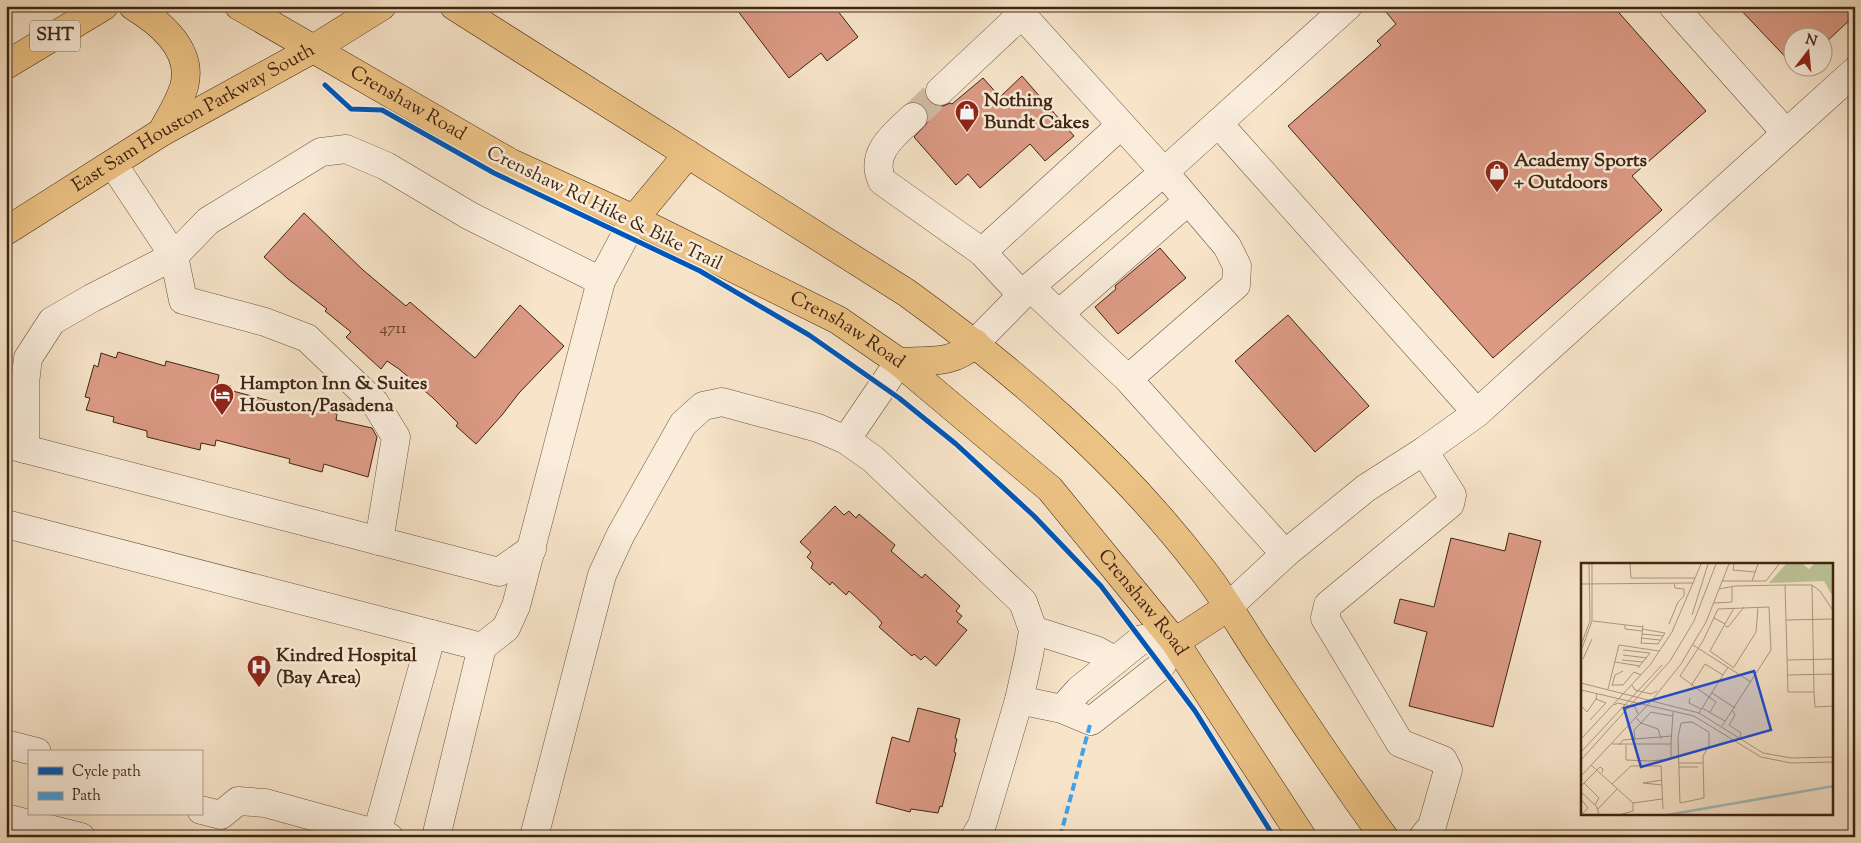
<svg xmlns="http://www.w3.org/2000/svg" width="1861" height="843" font-family="'Sorts Mill Goudy',serif">
<style>
.building{fill:#dc9a85;stroke:#3e2510}
.lines{fill:none;stroke-linecap:round;stroke-linejoin:round}
.minor-tunnel{stroke:#d2bea4;stroke-width:28;stroke-dasharray:28 14;stroke-linecap:butt}
.minor-casing{stroke:#6c553e;stroke-width:29}
.major-casing{stroke:#3e2510;stroke-width:29}
.highway-casing{stroke:#3e2510;stroke-width:29}
.minor{stroke:#faeddc;stroke-width:28}
.major{stroke:#ecc284;stroke-width:28}
.highway{stroke:#ecc284;stroke-width:28}
.quiet{stroke:#3fa2ea;stroke-width:4;stroke-dasharray:8 4;stroke-linecap:butt}
.cycleway-casing{stroke:#faeddc;stroke-width:8}
.cycleway{stroke:#0057b8;stroke-width:5}
.labels{text-anchor:middle;dominant-baseline:central;stroke-width:5;stroke-linejoin:round;paint-order:stroke}
.number-label{font-size:16px;fill:#66422d}
.shield{fill:#faeddc;stroke:#76614d;stroke-width:1}
.shield-label{font-size:18px;font-weight:bold;fill:#3e2510}
.poi-label{font-size:19px;font-weight:bold;fill:#3e2510;stroke:#faeddc;text-anchor:start}
.street-label{font-size:19px;fill:#3e2510;stroke:#faeddc}
.inset-river{fill:none;stroke:#a1bcc0;stroke-width:2.5}
.inset-road{fill:none;stroke:#ad987f;stroke-width:1}
.view{fill:#1d4ed8;fill-opacity:0.15;stroke:#1d4ed8;stroke-width:2.5}
.inset-edge{fill:none;stroke:#3e2510;stroke-width:2.5}
</style>
<rect width="100%" height="100%" fill="#f7e4c9"/>
<filter id="stains"><feTurbulence type="fractalNoise" baseFrequency=".004" numOctaves="4"/><feColorMatrix values="0 0 0 0 .2 0 0 0 0 .09 0 0 0 0 .02 0 0 0 .5 -.17"/></filter>
<radialGradient id="worn" r=".72"><stop offset=".6" stop-color="#630" stop-opacity="0"/><stop offset="1" stop-color="#630" stop-opacity=".3"/></radialGradient>
<g class="building">
<path d="M734,6H834L858,37L827,61L821,53L789,78Z"/>
<path d="M1381,6H1613L1706,111L1632,176L1662,210L1493,358L1288,126L1381,45L1377,41L1396,24Z"/>
<path d="M1737,6H1855V15L1824,44V38H1794V66Z"/>
<path d="M1022,76L1074,136L1045,161L1030,144L980,188L968,174L956,185L914,137L928,122V114L924,106L912,102L925,91L928,101L935,106H943L950,103L952,104L983,78L1000,97Z"/>
<path d="M304,213L363,270L406,306L410,302L475,358L520,305L564,346L519,393L502,415L476,444L456,426L458,423L433,398L399,369L387,361L381,369L346,337L351,332L325,311L327,309L288,279L264,257Z"/>
<path d="M1160,248L1186,278L1118,334L1095,307L1116,289L1115,286Z"/>
<path d="M1288,315L1369,406L1315,452L1235,361Z"/>
<path d="M118,352L165,366L166,361L219,375L217,384L231,386L229,390L304,410L305,406L337,414L336,420L372,428L377,437L368,477L324,464L322,472L289,463L290,459L216,440L215,446L201,443L200,450L147,437V431L113,422L114,417L86,410L90,398L85,397L94,365L98,367L101,353L116,358Z"/>
<path d="M835,506L844,515L849,511L856,518L859,514L895,545L891,551L922,578L925,574L960,606L956,611L962,616L957,622L967,630L936,666L925,656L921,660L914,654L912,656L879,627L882,623L877,617L849,591L846,595L832,582L830,585L811,568L813,563L807,557L811,552L800,542Z"/>
<path d="M1509,533L1541,541L1493,727L1409,706L1427,632L1394,623L1400,599L1434,607L1451,538L1505,551Z"/>
<path d="M918,708L960,719L955,738L957,739L954,752L956,753L942,807L940,806L938,813L911,809L910,812L876,803L892,737L909,742Z"/>
</g>
<g class="lines">
<path class="minor-tunnel" d="M913,117L940,91"/>
<defs>
<g id="minor">
<path d="M1014,6L1164,172L1227,246L1237,266L1236,285L1128,379"/>
<path d="M1673,6L1786,133"/>
<path d="M940,91L1021,15"/>
<path d="M913,117C894,135 869,153 882,181L982,252L1022,295"/>
<path d="M1218,123L1477,413"/>
<path d="M982,252L1121,125"/>
<path d="M1030,287L1128,379L1285,554"/>
<path d="M1059,314L1188,201"/>
<path d="M975,343L1030,287L1164,172L1348,6"/>
<path d="M846,440L899,362"/>
<path d="M6,444L25,449V383L28,358L52,321L92,298L174,256L113,164"/>
<path d="M25,449L499,572L532,549"/>
<path d="M6,524L482,647L506,628L516,606L601,281L634,219"/>
<path d="M379,541L396,437L375,403L307,338L265,322L183,300L174,256L208,221L321,152L346,149L386,166L470,216L601,281"/>
<path d="M1228,607L1285,554L1366,488L1424,451L1477,413L1855,71"/>
<path d="M1033,630L1096,650L1114,660"/>
<path d="M1019,700L1062,709L1091,721L1161,666L1175,642L1142,639L1079,690L1062,709"/>
<path d="M6,744L37,752"/>
<path d="M201,810L221,815L238,801L265,803L389,837"/>
<path d="M6,818L81,837"/>
<path d="M377,833L432,634"/>
<path d="M436,837L482,647"/>
<path d="M534,837L602,575L620,536L683,424L703,406L722,402L818,428L846,440L873,459L1023,602L1033,630L1029,655L1019,700L982,825L975,837"/>
<path d="M1423,837L1432,826L1448,770L1443,760L1400,743L1325,618L1328,605L1450,504L1452,495L1424,451"/>
</g>
<g id="major">
<path d="M133,6C161,23 194,51 184,87C179,103 169,118 162,132"/>
<path id="s1" d="M239,6L511,163L634,219L838,320L899,362L1050,489L1175,642L1302,837"/>
<path d="M454,6L907,293C1016,372 1119,461 1201,568C1224,597 1242,629 1262,659C1302,719 1341,779 1384,837"/>
<path d="M634,219L688,154"/>
<path id="s2" d="M6,231L162,132L313,49L382,6"/>
<path d="M899,362C927,360 954,365 975,343"/>
<path d="M1175,642L1228,607"/>
</g>
<path id="highway" d="M6,65L104,6"/>
</defs>
<use href="#minor" class="minor-casing"/>
<use href="#major" class="major-casing"/>
<use href="#highway" class="highway-casing"/>
<use href="#minor" class="minor"/>
<use href="#major" class="major"/>
<use href="#highway" class="highway"/>
<path class="quiet" d="M1060,837L1091,721"/>
<defs>
<path id="cycleway" d="M325,85L351,109L382,110L494,173L700,271L809,335L899,398L956,444L1034,516L1101,586L1195,711L1274,837"/>
</defs>
<use href="#cycleway" class="cycleway-casing"/>
<use href="#cycleway" class="cycleway"/>
</g>
<defs>
<symbol id="shop-pin" viewBox="-11 -11 22 30"><path d="M0 17L-7.5 6A9.5 9.5 0 1 1 7.5 6Z" fill="#8f2418" stroke="#faeddc"/><path d="M-5-2.5h2.3a2.7 3.5 0 0 1 5.4 0H5L5.5 6h-11ZM-1.5-2.5h3a1.5 2.3 0 0 0-3 0Z" fill="#fff"/></symbol>
<symbol id="hotel-pin" viewBox="-11 -11 22 30"><path d="M0 17L-7.5 6A9.5 9.5 0 1 1 7.5 6Z" fill="#8f2418" stroke="#faeddc"/><path d="M-6-4.5h1.5V1H6V5H4.5V3h-9V5H-6ZM-4 0a1.8 1.8 0 1 1 3.6 0ZM.5 0V-2.5h3Q6-2.5 6 0Z" fill="#fff"/></symbol>
<symbol id="hospital-pin" viewBox="-11 -11 22 30"><path d="M0 17L-7.5 6A9.5 9.5 0 1 1 7.5 6Z" fill="#8f2418" stroke="#faeddc"/><path d="M-5-5h3v3.5h4V-5h3V5h-3V1.5h-4V5h-3Z" fill="#fff"/></symbol>
</defs>
<g fill-rule="evenodd">
<use href="#shop-pin" x="953" y="98" width="28" height="38"/>
<use href="#shop-pin" x="1483" y="158" width="28" height="38"/>
<use href="#hotel-pin" x="208" y="381" width="28" height="38"/>
<use href="#hospital-pin" x="245" y="653" width="28" height="38"/>
</g>
<g class="labels">
<g class="number-label">
<text x="393" y="329">4711</text>
</g>
<rect class="shield" x="30" y="20.5" width="50" height="31" rx="4"/>
<g class="shield-label">
<text x="55" y="36">SHT</text>
</g>
<g class="poi-label">
<text x="984" y="101">Nothing<tspan x="984" dy="22">Bundt Cakes</tspan></text>
<text x="1514" y="161">Academy Sports<tspan x="1514" dy="22">+ Outdoors</tspan></text>
<text x="240" y="384">Hampton Inn &amp; Suites<tspan x="240" dy="22">Houston/Pasadena</tspan></text>
<text x="276" y="656">Kindred Hospital<tspan x="276" dy="22">(Bay Area)</tspan></text>
</g>
<g class="street-label">
<text stroke="none"><textPath href="#s1" startOffset="195">Crenshaw Road</textPath></text>
<text stroke="none"><textPath href="#s2" startOffset="219">East Sam Houston Parkway South</textPath></text>
<text transform="translate(604 209) rotate(26)">Crenshaw Rd Hike &amp; Bike Trail</text>
<text stroke="none"><textPath href="#s1" startOffset="690">Crenshaw Road</textPath></text>
<text stroke="none"><textPath href="#s1" startOffset="1095">Crenshaw Road</textPath></text>
</g>
</g>
<g transform="translate(1581 563)">
<rect width="252" height="252" fill="#f7e4c9"/>
<path d="M205,1H222L228,6L233,1H252V34L243,18L188,20Z" fill="#bcc498"/>
<path class="inset-river" d="M86,252L253,223"/>
<path class="inset-road" d="M49,1L50,15H114M153,1L152,7L174,9M141,18H171L177,1M171,18H185L198,1M0,21L112,20M231,22L239,28L253,49M138,26L154,23L204,22H231L233,129H207L204,22M133,40L151,39V23M111,52L127,1M133,55L144,61L153,45M205,57L253,56M12,58L62,64M88,61L97,39L103,33V26L94,25L93,20M144,61L129,88L153,105M44,62V66L61,68M144,63L147,64L163,44M61,71L82,73M60,75L79,77M60,80L77,81L84,70L61,66M60,81L62,62M0,82L9,58L8,1M112,82L170,119M42,87L69,90M0,88L11,58V1M42,92L66,95M2,96L11,76M41,97L62,99M206,97L253,96M34,99L59,103M153,104L175,69L177,44M57,105L69,90M206,112L253,111M0,120L118,150L182,190L210,195L253,194M31,122H42L53,109L60,112M51,122L54,127L70,131L76,128M31,123L34,112L42,108M110,123L124,101L142,112M27,126L38,82L78,88M0,127L113,153L180,194L210,200L253,199M233,129L234,144L253,143M131,130L154,145M109,135L108,140L120,146M33,142L37,140L54,144L57,151M1,144L6,149L15,136M121,145L144,158M152,148L154,152L148,162L160,170L159,175M129,149L135,139L99,113L122,78L137,46L188,44L190,87L141,163M118,150L147,104M9,157L25,140L15,136L16,130M111,159L128,169V183L122,193L123,235L99,240L97,174L100,160ZM0,176L69,102L91,69L120,1M54,176L91,173M80,176L77,166L60,160L70,149L91,153M31,181H90L92,149M38,182L42,177L54,176L53,167L60,160L55,155M45,182V197L69,198L90,196V181M0,189L81,102M0,197L89,98L113,58L135,1M97,200H122M10,202L52,240V248L38,252M98,204H117M0,213L72,136L100,101L125,59L148,1M81,217L62,220L81,222M3,220L18,235L14,242M31,221L50,203H80L82,246M0,223L19,204L22,206L21,210M0,229L16,244L18,252M0,236L7,245L0,252M52,240L81,236M17,246L36,226"/>
<path class="view" d="M173,108L190,167L60,204L43,145Z"/>
<rect width="252" height="252" class="inset-edge"/>
</g>
<rect width="1861" height="843" fill="none" stroke="#f7e4c9" stroke-width="25"/>
<rect x="8" y="8" width="1846" height="828" fill="none" stroke="#3e2510" stroke-width="2.5"/>
<rect x="12" y="12" width="1836" height="818" fill="none" stroke="#3e2510"/>
<rect x="28" y="750" width="175" height="65" fill="#faeddc" stroke="#af9d8a"/>
<rect x="38" y="767" width="25" height="8" fill="#0057b8" stroke="#af9d8a"/>
<text x="72" y="776" font-size="15" fill="#3e2510">Cycle path</text>
<rect x="38" y="792" width="25" height="8" fill="#3fa2ea" stroke="#af9d8a"/>
<text x="72" y="800" font-size="15" fill="#3e2510">Path</text>
<g transform="translate(1808 52) rotate(16)"><circle r="24" fill="#faeddc" stroke="#af9d8a"/>
<path d="M0-4L9 19L0 12L-9 19Z" fill="#8f2418"/>
<text y="-8" font-size="14" font-weight="bold" text-anchor="middle" fill="#3e2510">N</text>
</g>
<rect width="100%" height="100%" filter="url(#stains)"/>
<rect width="100%" height="100%" fill="url(#worn)"/>
</svg>
